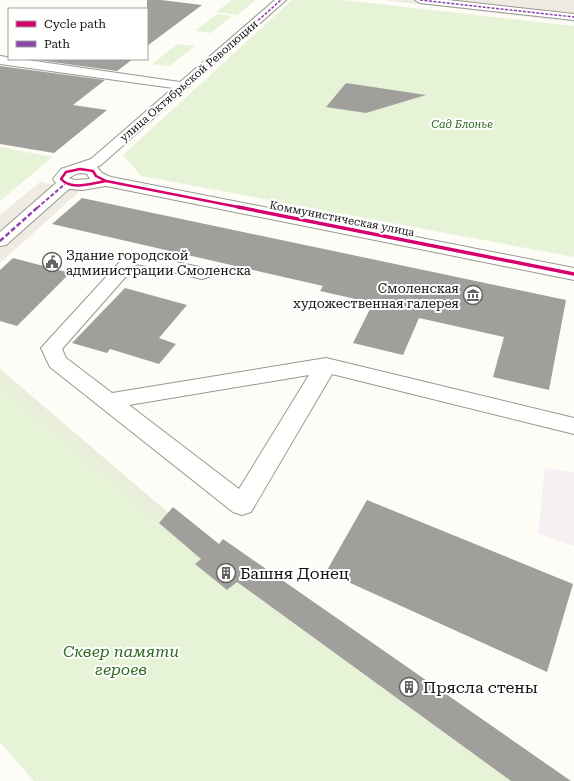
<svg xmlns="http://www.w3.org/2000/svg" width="574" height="781" font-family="'Roboto Serif',serif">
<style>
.industrial{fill:#f5f0f3}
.green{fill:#e7f3d7}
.cemetery{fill:#e9eedb}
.plaza{fill:#edebe2}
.building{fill:#a19f9c}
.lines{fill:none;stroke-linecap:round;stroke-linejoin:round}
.minor-casing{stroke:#979795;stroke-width:2}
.minor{fill:#fffffe;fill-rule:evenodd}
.quiet-far2{stroke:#8e44ad;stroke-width:1.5;stroke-dasharray:3 1.5;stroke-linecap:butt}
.quiet-far1{stroke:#8e44ad;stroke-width:2;stroke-dasharray:4 2;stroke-linecap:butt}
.quiet{stroke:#8e44ad;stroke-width:2.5;stroke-dasharray:5 2.5;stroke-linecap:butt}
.cycleway-far1-casing{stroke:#fff;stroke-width:4}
.cycleway-casing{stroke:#fff;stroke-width:5.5}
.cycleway-far1{stroke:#d6006c;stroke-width:2.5}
.cycleway{stroke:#d6006c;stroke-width:3.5}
.labels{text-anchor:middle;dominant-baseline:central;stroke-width:4;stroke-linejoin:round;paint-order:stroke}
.far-street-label{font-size:11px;fill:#111;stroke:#fff}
.far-park-label{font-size:11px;font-style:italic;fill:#2f6b1f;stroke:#fff}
.poi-label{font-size:13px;fill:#111;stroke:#fff;text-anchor:start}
.near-poi-label{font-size:16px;fill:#111;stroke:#fff;text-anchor:start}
.near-park-label{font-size:16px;font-style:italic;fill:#2f6b1f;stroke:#fff}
</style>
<rect width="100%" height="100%" fill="#fdfcf7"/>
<path class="industrial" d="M545,468L574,472V546L538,534Z"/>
<g class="green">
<path d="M232,0H256L237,15L216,12Z"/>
<path d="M292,0H344L574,26V257L141,176L123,155Z"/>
<path d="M217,14L232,16L211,33L195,31Z"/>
<path d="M178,44L195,46L169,66L152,64Z"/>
<path d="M0,147L53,157L0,201Z"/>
<path d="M0,386L201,559L227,590L237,582L511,781H34L0,742Z"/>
</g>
<path class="cemetery" d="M0,369L185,527L174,536L0,386Z"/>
<g class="plaza">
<path d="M383,0H574V22Z"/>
<path d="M40,182L81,190L0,263V215Z"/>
</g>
<g class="building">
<path d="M147,0H161L202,5L147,46Z"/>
<path d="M31,59H133L117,71Z"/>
<path d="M0,66L105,80L73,105L107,110L54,153L0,144Z"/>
<path d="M346,83L426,95L366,113L326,107Z"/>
<path d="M82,198L566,300L549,390L493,377L504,337L419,318L403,355L353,343L373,303L320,291L323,286L52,224Z"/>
<path d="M13,258L70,273L17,326L0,321V270Z"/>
<path d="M125,288L187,305L159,338L176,344L159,364L110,349L107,353L72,343Z"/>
<path d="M367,500L573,584L547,672L326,572Z"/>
<path d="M173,507L219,544L223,539L571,781H511L237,582L227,590L195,564L201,559L159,523Z"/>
</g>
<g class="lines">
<defs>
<g id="minor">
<path d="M275,0H286L101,165L97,167L102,173L111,177L574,268V280L106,186L82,190L69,189L6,245L0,246V232L56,183L53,179L61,169L91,159L173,88L0,64V56L180,82ZM81,173L87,174L90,179L75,180L69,178L76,174Z"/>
<path d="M415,0H448L574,14V20L420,3Z"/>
<path d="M133,253L209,269L211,273L209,277L202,279L137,264L62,349L66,358L112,393L326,358L574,418V434L332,374L251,512L242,515L233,512L50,367L41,348L127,254ZM309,375L239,489L129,405Z"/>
</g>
</defs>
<use href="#minor" class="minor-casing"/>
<use href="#minor" class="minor"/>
<g class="quiet-far2">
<path d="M420,0L574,17"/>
<path d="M184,86L281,0"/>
</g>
<path class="quiet-far1" d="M37,208L65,184"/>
<path class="quiet" d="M0,241L38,207"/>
<defs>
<g id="cycleway-far1">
<path d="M80,169L93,171L96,176L106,181C92,183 72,191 61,179L66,172Z"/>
<path d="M106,181L243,208"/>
</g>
<path id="cycleway" d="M238,207L574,274"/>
</defs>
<use href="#cycleway-far1" class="cycleway-far1-casing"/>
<use href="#cycleway" class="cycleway-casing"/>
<use href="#cycleway-far1" class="cycleway-far1"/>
<use href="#cycleway" class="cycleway"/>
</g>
<defs>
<symbol id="civic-ring" viewBox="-11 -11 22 22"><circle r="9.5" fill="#fff" stroke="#646362" stroke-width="1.5"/><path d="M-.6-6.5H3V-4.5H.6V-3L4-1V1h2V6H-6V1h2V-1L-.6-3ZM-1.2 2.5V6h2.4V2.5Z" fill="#646362"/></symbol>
<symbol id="museum-ring" viewBox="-11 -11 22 22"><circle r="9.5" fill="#fff" stroke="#646362" stroke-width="1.5"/><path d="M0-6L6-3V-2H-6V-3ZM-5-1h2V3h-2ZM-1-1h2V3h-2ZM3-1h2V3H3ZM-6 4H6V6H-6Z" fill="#646362"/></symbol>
<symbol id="building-ring" viewBox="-11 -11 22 22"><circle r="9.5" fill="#fff" stroke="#646362" stroke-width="1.5"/><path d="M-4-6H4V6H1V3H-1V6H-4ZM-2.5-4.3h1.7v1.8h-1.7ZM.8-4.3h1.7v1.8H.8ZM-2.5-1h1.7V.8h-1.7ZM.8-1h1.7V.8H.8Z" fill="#646362"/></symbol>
</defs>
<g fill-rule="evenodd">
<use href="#civic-ring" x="41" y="251" width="22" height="22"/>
<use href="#museum-ring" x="462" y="284" width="22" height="22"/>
<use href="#building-ring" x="215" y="562" width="22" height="22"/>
<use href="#building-ring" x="398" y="676" width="22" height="22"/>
</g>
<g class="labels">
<g class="far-street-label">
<text transform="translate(189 81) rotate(-41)">улица Октябрьской Революции</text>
<text transform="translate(342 219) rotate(11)">Коммунистическая улица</text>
</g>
<g class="far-park-label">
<text x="462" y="124">Сад Блонье</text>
</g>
<g class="poi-label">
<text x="66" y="255">Здание городской<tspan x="66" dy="15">администрации Смоленска</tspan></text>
<text x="459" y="288" text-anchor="end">Смоленская<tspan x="459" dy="15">художественная галерея</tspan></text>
</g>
<g class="near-poi-label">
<text x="240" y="573">Башня Донец</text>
<text x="423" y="687">Прясла стены</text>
</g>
<g class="near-park-label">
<text x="121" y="651">Сквер памяти<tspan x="121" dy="18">героев</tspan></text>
</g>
</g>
<rect x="8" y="8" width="140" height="52" fill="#ffffff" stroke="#a0a0a0"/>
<rect x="16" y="21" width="20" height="6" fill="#d6006c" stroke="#a0a0a0"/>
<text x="44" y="28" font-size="12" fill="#111111">Cycle path</text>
<rect x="16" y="41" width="20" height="6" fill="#8e44ad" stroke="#a0a0a0"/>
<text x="44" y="48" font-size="12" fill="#111111">Path</text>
</svg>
